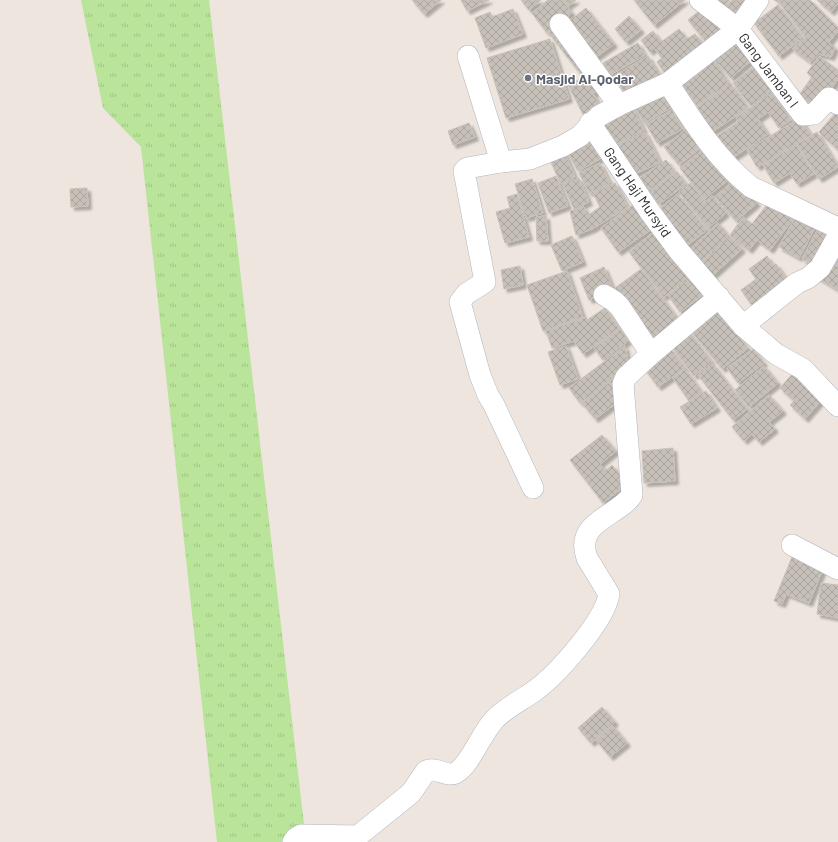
<svg xmlns="http://www.w3.org/2000/svg" width="838" height="842" font-family="Barlow,sans-serif">
<style>
.grass{fill:url(#grass-tufts)}
.building{fill:url(#building-cross-hatch);stroke:#c9c1b7;filter:url(#shadow)}
.lines{fill:none;stroke-linecap:round;stroke-linejoin:round}
.street-casing{stroke:#b1b5bf;stroke-width:22}
.street{stroke:#fff;stroke-width:21}
.worship-dot{fill:#6b7280;stroke:#fff;stroke-width:1.5}
.labels{text-anchor:middle;dominant-baseline:central;stroke-width:3;stroke-linejoin:round;paint-order:stroke}
.street-label{font-size:14px;fill:#2b2b2b;stroke:#fff}
.worship-label{font-size:14px;font-weight:bold;fill:#5b616d;stroke:#fff;text-anchor:start}
</style>
<defs>
<pattern id="grass-tufts" width="24" height="20" patternUnits="userSpaceOnUse"><rect width="24" height="20" fill="#b9e49a"/><path d="M3 7l-1-3M5 7V3M7 7l1-3M15 17l-1-3M17 17v-4M19 17l1-3" fill="none" stroke="#9fc485"/></pattern>
<pattern id="building-cross-hatch" width="8" height="8" patternUnits="userSpaceOnUse"><rect width="8" height="8" fill="#c6c0b9"/><path d="M0 0l8 8M0 8l8-8" fill="none" stroke="#aaa59f"/></pattern>
<filter id="shadow"><feDropShadow dx="3.5" dy="3.5" stdDeviation="1" flood-color="#0004"/></filter>
</defs>
<rect width="100%" height="100%" fill="#ede5de"/>
<path class="grass" d="M81,0H209L306,842H217L141,147L103,108Z"/>
<g class="building">
<path d="M412,0H441L424,14Z"/>
<path d="M461,0H489L467,11Z"/>
<path d="M521,0H541L529,10Z"/>
<path d="M548,0H562L572,13L547,33L532,13Z"/>
<path d="M563,0H576L568,6Z"/>
<path d="M634,0H685L654,25Z"/>
<path d="M710,0H730L718,11Z"/>
<path d="M732,0H750L729,19L721,10Z"/>
<path d="M774,0H810L838,28V31L829,42L835,48L831,57L819,54L810,62L792,49L806,38L780,3Z"/>
<path d="M817,0H838V3L831,12Z"/>
<path d="M778,5L803,38L779,56L754,23Z"/>
<path d="M704,7L726,33L710,47L688,20Z"/>
<path d="M586,8L614,44L595,58L568,22Z"/>
<path d="M513,9L523,34L486,48L475,18L490,12L492,17Z"/>
<path d="M629,16L641,30L626,42L615,29Z"/>
<path d="M556,27L586,65L578,71L549,33Z"/>
<path d="M679,29L687,39L695,34L707,49L668,78L657,62L662,58L654,48L650,52L641,40L653,31L661,42Z"/>
<path d="M736,37L754,58L731,78L713,57Z"/>
<path d="M550,39L569,99L506,118L487,58Z"/>
<path d="M638,43L645,55L610,75L603,63Z"/>
<path d="M648,56L662,79L628,99L614,76Z"/>
<path d="M819,56L838,70V79L817,108L799,95L812,77L807,73Z"/>
<path d="M712,58L729,83L697,106L679,81Z"/>
<path d="M761,61L779,85L751,106L733,83Z"/>
<path d="M594,72L602,89L593,93L601,109L585,118L568,85Z"/>
<path d="M731,84L748,108L712,132L696,108Z"/>
<path d="M662,88L672,107L644,123L633,104Z"/>
<path d="M772,93L791,120L779,128L768,112L758,119L768,134L728,161L713,139L738,122L736,118Z"/>
<path d="M631,105L644,130L610,147L597,122Z"/>
<path d="M672,110L682,129L657,143L646,124Z"/>
<path d="M838,110V148L837,149L819,132Z"/>
<path d="M800,118L811,135L757,167L747,150Z"/>
<path d="M469,123L475,137L453,145L448,131Z"/>
<path d="M688,128L703,146L679,165L664,147Z"/>
<path d="M645,132L660,162L631,176L616,146Z"/>
<path d="M817,132L838,167L819,179L797,144Z"/>
<path d="M590,139L600,159L578,171L567,151Z"/>
<path d="M796,145L814,174L797,184L790,173L774,183L763,165Z"/>
<path d="M702,150L727,181L704,199L680,168Z"/>
<path d="M564,151L575,177L561,184L549,158Z"/>
<path d="M666,160L675,172L647,192L638,179Z"/>
<path d="M600,163L610,183L589,193L579,173Z"/>
<path d="M677,172L686,184L659,204L650,192Z"/>
<path d="M556,176L568,206L549,213L538,183Z"/>
<path d="M579,178L589,202L574,209L563,185Z"/>
<path d="M532,179L543,213L526,218L515,184Z"/>
<path d="M736,179L757,203L736,221L715,197Z"/>
<path d="M615,183L628,207L592,229L576,235L570,211L584,207L587,216L600,207L593,193Z"/>
<path d="M690,183L705,202L712,195L726,213L708,228L679,192Z"/>
<path d="M87,188L88,206L71,207L70,189Z"/>
<path d="M517,194L529,237L505,243L496,212L510,208L507,197Z"/>
<path d="M678,194L707,230L684,248L655,212Z"/>
<path d="M772,198L795,216L770,250L757,240L749,250L730,235L743,217L752,224Z"/>
<path d="M634,204L652,229L618,252L601,228Z"/>
<path d="M798,213L817,224L799,258L779,247Z"/>
<path d="M546,216L548,241H537L536,217Z"/>
<path d="M718,223L729,236L699,264L688,251Z"/>
<path d="M820,225L836,234L818,268L802,259Z"/>
<path d="M656,230L691,275L664,297L629,252Z"/>
<path d="M572,236L583,262L562,271L551,245Z"/>
<path d="M731,237L742,249L712,276L702,263Z"/>
<path d="M831,255L838,259V290L817,277Z"/>
<path d="M767,256L773,265L776,264L792,286L756,311L741,290L756,279L749,269Z"/>
<path d="M520,266L523,285L504,289L501,270Z"/>
<path d="M604,267L613,289L589,300L580,278Z"/>
<path d="M641,269L680,322L648,346L646,330L615,288Z"/>
<path d="M567,271L583,317L543,331L527,285Z"/>
<path d="M691,278L704,294L680,312L668,295Z"/>
<path d="M605,308L619,328L583,354L574,341L552,348L546,331L586,317L587,320Z"/>
<path d="M717,311L748,348L722,369L692,332Z"/>
<path d="M620,329L628,341L603,360L594,348Z"/>
<path d="M688,331L712,362L694,376L670,344Z"/>
<path d="M566,346L578,379L560,385L548,352Z"/>
<path d="M625,346L629,367L580,403L569,388Z"/>
<path d="M670,348L685,368L658,387L644,368Z"/>
<path d="M753,349L764,363L738,383L727,368Z"/>
<path d="M713,364L747,409L733,420L698,375Z"/>
<path d="M764,366L778,383L749,407L735,390Z"/>
<path d="M685,369L702,392L689,401L673,378Z"/>
<path d="M795,371L825,396L805,419L790,405L794,401L780,388Z"/>
<path d="M610,382L623,398L595,419L582,403Z"/>
<path d="M706,391L717,408L691,424L680,407Z"/>
<path d="M769,395L783,411L769,422L775,429L759,442L752,434L744,441L732,427Z"/>
<path d="M602,435L616,451L600,464L605,471L612,465L627,484L603,503L570,460Z"/>
<path d="M673,448L675,481L644,483L642,451Z"/>
<path d="M792,557L823,569L809,603L786,594L782,604L774,601Z"/>
<path d="M821,583L838,585V618L817,614Z"/>
<path d="M602,707L615,722L591,743L578,728Z"/>
<path d="M613,726L627,743L610,757L596,740Z"/>
</g>
<g class="lines">
<defs>
<g id="street">
<path d="M700,0L738,29L803,115L814,114L829,98L838,104"/>
<path d="M560,24L619,105"/>
<path d="M468,56L501,162L530,159L563,146L580,136L599,116L619,105L668,83L738,29L758,0"/>
<path d="M668,83C692,120 716,159 751,187L838,228"/>
<path d="M590,123L650,212L679,251L743,326L776,354L803,369L838,406"/>
<path d="M501,162L467,168L464,171L485,282L466,294L460,302L480,375L488,395L494,405L533,488"/>
<path d="M743,326L797,283L808,278L820,268L838,236"/>
<path d="M651,354L719,297"/>
<path d="M792,545L838,569"/>
<path d="M293,842L296,838L301,835L358,836L411,793L426,771C437,766 448,779 457,772C471,763 481,734 494,720C505,708 520,701 533,692C556,676 605,621 609,594L587,558C574,521 618,517 632,495L623,384L626,377L651,354L620,307L614,301L604,295"/>
</g>
</defs>
<use href="#street" class="street-casing"/>
<use href="#street" class="street"/>
</g>
<circle class="worship-dot" cx="528" cy="78" r="4"/>
<g class="labels">
<g class="street-label">
<text transform="translate(769 70) rotate(53)">Gang Jamban I</text>
<text transform="translate(638 192) rotate(55)">Gang Haji Mursyid</text>
</g>
<g class="worship-label">
<text x="536" y="78">Masjid Al-Qodar</text>
</g>
</g>
</svg>
